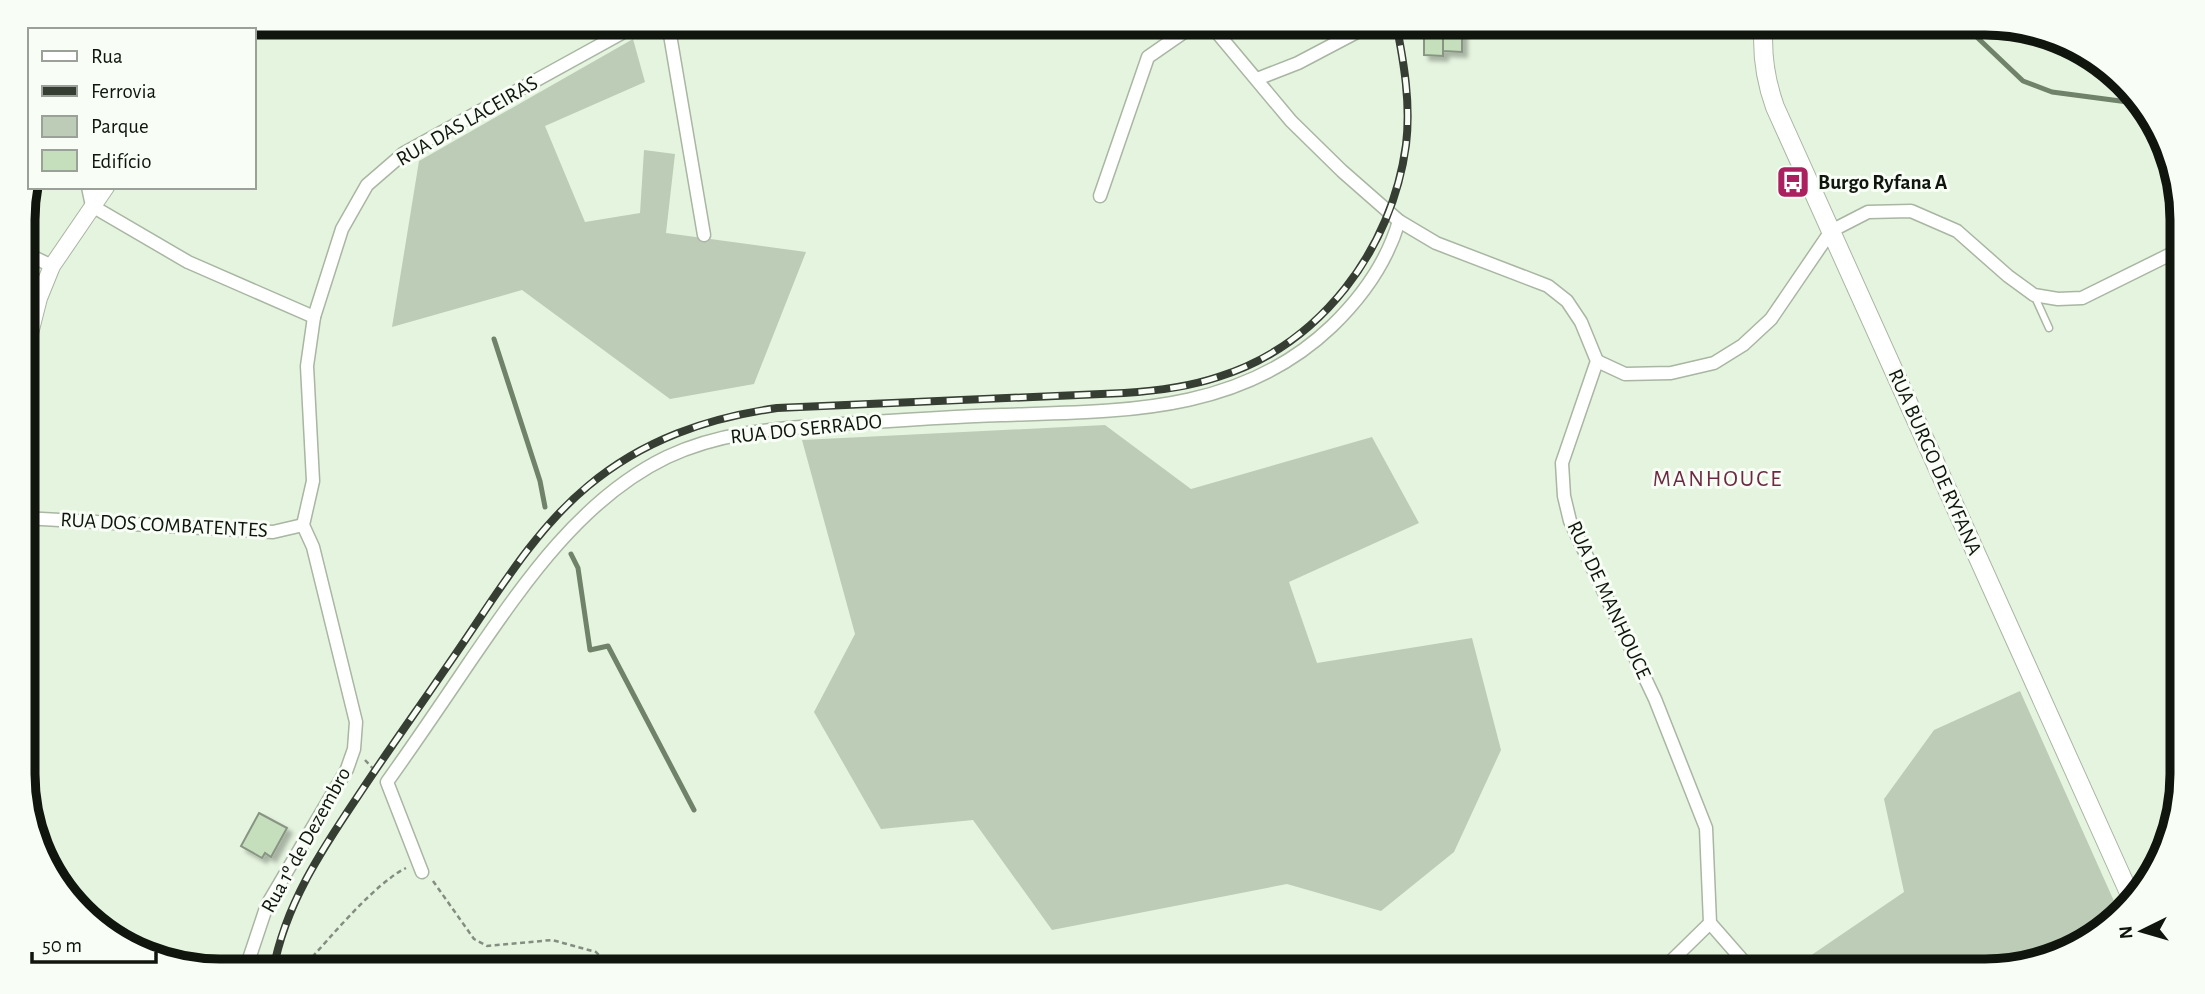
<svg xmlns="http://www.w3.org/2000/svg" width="2205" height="994" font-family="'Alegreya Sans',sans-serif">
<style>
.green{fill:#bdccb7}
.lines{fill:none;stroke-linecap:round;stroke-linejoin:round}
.stream{stroke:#708269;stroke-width:5}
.building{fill:#c5debc;stroke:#879582;stroke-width:2;filter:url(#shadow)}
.service-casing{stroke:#a8b6a2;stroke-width:9}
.minor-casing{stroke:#a8b6a2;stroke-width:15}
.tertiary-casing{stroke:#a8b6a2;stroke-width:18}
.secondary-casing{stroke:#a8b6a2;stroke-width:20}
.path{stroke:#848e80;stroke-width:2.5;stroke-dasharray:5 3.5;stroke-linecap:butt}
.service{stroke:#fff;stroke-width:6}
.minor{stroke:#fff;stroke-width:12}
.tertiary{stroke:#fff;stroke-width:16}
.secondary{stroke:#fff;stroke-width:18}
.rail-casing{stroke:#363d33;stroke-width:8}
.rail{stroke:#f8fef6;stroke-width:5;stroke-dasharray:16;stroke-linecap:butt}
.labels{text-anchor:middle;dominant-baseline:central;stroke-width:6;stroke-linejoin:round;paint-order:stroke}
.street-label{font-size:21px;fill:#10150e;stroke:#f8fef6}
.poi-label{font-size:21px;font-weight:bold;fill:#10150e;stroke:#f8fef6;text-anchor:start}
.neighbourhood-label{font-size:23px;letter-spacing:2px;fill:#6d2943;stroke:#f8fef6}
.rim{fill:none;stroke:#10150e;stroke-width:9}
</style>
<defs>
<filter id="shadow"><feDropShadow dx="5" dy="5" stdDeviation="2" flood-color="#0004"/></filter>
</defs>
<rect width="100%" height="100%" fill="#e5f4df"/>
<g class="green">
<path d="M633,39L645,82L545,126L585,222L640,213L644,150L675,154L666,233L806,252L754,384L670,399L522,290L392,327L419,161Z"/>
<path d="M1105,425L1191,489L1372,437L1419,523L1289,582L1317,663L1472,638L1501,750L1454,852L1381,911L1287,884L1052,930L973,820L881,829L814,712L855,634L802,440Z"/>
<path d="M2020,691L2118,910L2095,938L1998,971H1788L1904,892L1884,799L1934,730Z"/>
</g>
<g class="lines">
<g class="stream">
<path d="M1962,23L2023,81L2052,92L2143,104"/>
<path d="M494,339L540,481L545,507"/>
<path d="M571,554L578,568L590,650L608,646L694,810"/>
</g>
</g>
<g class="building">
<path d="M1424,28H1443V56L1424,55Z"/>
<path d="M1443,28H1462V52L1443,51Z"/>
<path d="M259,813L287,828L271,857L265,853L262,858L241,846Z"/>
</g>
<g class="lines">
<defs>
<path id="service" d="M2034,295L2049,328"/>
<g id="minor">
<path d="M668,23L704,235"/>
<path d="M1209,23L1291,121L1342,171L1399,221L1436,243L1548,286L1567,301L1581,322L1597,361L1562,463L1564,496L1570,521L1655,699L1706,828L1710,923L1752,971"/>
<path d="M1464,23H1524"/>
<path d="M1257,79L1298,63L1374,23"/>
<path d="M88,187L92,206L188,262L314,317"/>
<path d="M1100,196L1148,57L1197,23"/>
<path d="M23,252L52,266"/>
<path d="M1597,361L1625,374L1671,373L1714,363L1743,345L1771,319L1831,231L1868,212L1911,211L1957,231L2008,276L2034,295L2058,299L2082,298L2181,249"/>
<path d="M24,518L273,532L303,525"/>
<path d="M422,872L387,782C415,743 442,703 469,663C522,586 580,499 667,457C718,433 770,429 826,425C885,421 943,417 1002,415C1121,411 1240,414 1332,326C1363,296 1387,262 1399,221"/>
<path d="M208,969L229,971"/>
<path d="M245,971L267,905L347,769L354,749L356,722L313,547L303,525L313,481L307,366L314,317L342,229L367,185L404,153L640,23"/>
<path d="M1661,971L1710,923"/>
</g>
<path id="tertiary" d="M24,357L39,298L52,266L106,187"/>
<path id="secondary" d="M1764,23C1761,53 1765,79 1775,107L2130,895"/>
</defs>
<use href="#service" class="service-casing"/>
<use href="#minor" class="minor-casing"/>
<use href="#tertiary" class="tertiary-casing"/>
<use href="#secondary" class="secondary-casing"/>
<g class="path">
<path d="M365,760L377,773"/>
<path d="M433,881L474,939L487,946L552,940L596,952L614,971"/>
<path d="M305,971V965C331,937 374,884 406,868"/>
</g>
<use href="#service" class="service"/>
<use href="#minor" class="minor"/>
<use href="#tertiary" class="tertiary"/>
<use href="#secondary" class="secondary"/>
<defs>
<path id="rail" d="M273,971C285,905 321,851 358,796C387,752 418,709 448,665C491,604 530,534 588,486C643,440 707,418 777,408L1124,393C1156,391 1188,387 1218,377C1321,345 1392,249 1406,145C1411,104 1404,63 1396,23"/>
</defs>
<use href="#rail" class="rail-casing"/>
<use href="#rail" class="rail"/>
</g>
<defs>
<symbol id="bus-square" viewBox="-11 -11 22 22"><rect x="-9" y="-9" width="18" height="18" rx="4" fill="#ab205f" stroke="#f8fef6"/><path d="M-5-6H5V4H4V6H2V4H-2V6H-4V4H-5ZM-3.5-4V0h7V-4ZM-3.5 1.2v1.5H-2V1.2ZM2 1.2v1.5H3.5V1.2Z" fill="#fff"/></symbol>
</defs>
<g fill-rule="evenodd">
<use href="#bus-square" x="1774" y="163" width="38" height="38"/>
</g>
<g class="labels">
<g class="street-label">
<text transform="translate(467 121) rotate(-30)">RUA DAS LACEIRAS</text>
<text transform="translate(806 429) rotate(-6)">RUA DO SERRADO</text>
<text transform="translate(1935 462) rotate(66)">RUA BURGO DE RYFANA</text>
<text transform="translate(164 525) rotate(3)">RUA DOS COMBATENTES</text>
<text transform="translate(1609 600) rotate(65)">RUA DE MANHOUCE</text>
<text transform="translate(306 840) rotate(-61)">Rua 1º de Dezembro</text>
</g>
<g class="poi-label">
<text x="1818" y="182">Burgo Ryfana A</text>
</g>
<g class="neighbourhood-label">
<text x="1718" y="479">MANHOUCE</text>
</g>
</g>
<path d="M0 0H2205V994H0ZM220 35H1985A185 185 0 0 1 2170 220V774A185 185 0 0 1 1985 959H220A185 185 0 0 1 35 774V220A185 185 0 0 1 220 35Z" fill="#f8fef6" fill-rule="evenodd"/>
<path class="rim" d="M220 35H1985A185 185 0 0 1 2170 220V774A185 185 0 0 1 1985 959H220A185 185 0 0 1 35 774V220A185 185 0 0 1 220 35Z"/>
<rect x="28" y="28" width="228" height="161" fill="#f8fef6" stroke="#9ba199" stroke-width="2"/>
<rect x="42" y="51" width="35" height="10" fill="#ffffff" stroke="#9ba199" stroke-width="2"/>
<text x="91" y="63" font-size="21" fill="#10150e">Rua</text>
<rect x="42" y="86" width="35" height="10" fill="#363d33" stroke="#9ba199" stroke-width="2"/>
<text x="91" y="98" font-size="21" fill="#10150e">Ferrovia</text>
<rect x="42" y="116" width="35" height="21" fill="#bdccb7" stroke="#9ba199" stroke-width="2"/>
<text x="91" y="133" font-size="21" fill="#10150e">Parque</text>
<rect x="42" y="150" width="35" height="21" fill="#c5debc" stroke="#9ba199" stroke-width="2"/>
<text x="91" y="168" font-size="21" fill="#10150e">Edifício</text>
<g transform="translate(2142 931) rotate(265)" stroke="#f8fef6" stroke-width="5" paint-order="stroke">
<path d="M0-5L12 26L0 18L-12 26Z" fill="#10150e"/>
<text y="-10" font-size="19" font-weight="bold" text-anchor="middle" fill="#10150e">N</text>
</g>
<path d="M32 952v10h124v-10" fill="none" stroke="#10150e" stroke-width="3.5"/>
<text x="42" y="952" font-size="21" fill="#10150e" stroke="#f8fef6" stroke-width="5" paint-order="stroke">50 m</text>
</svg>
